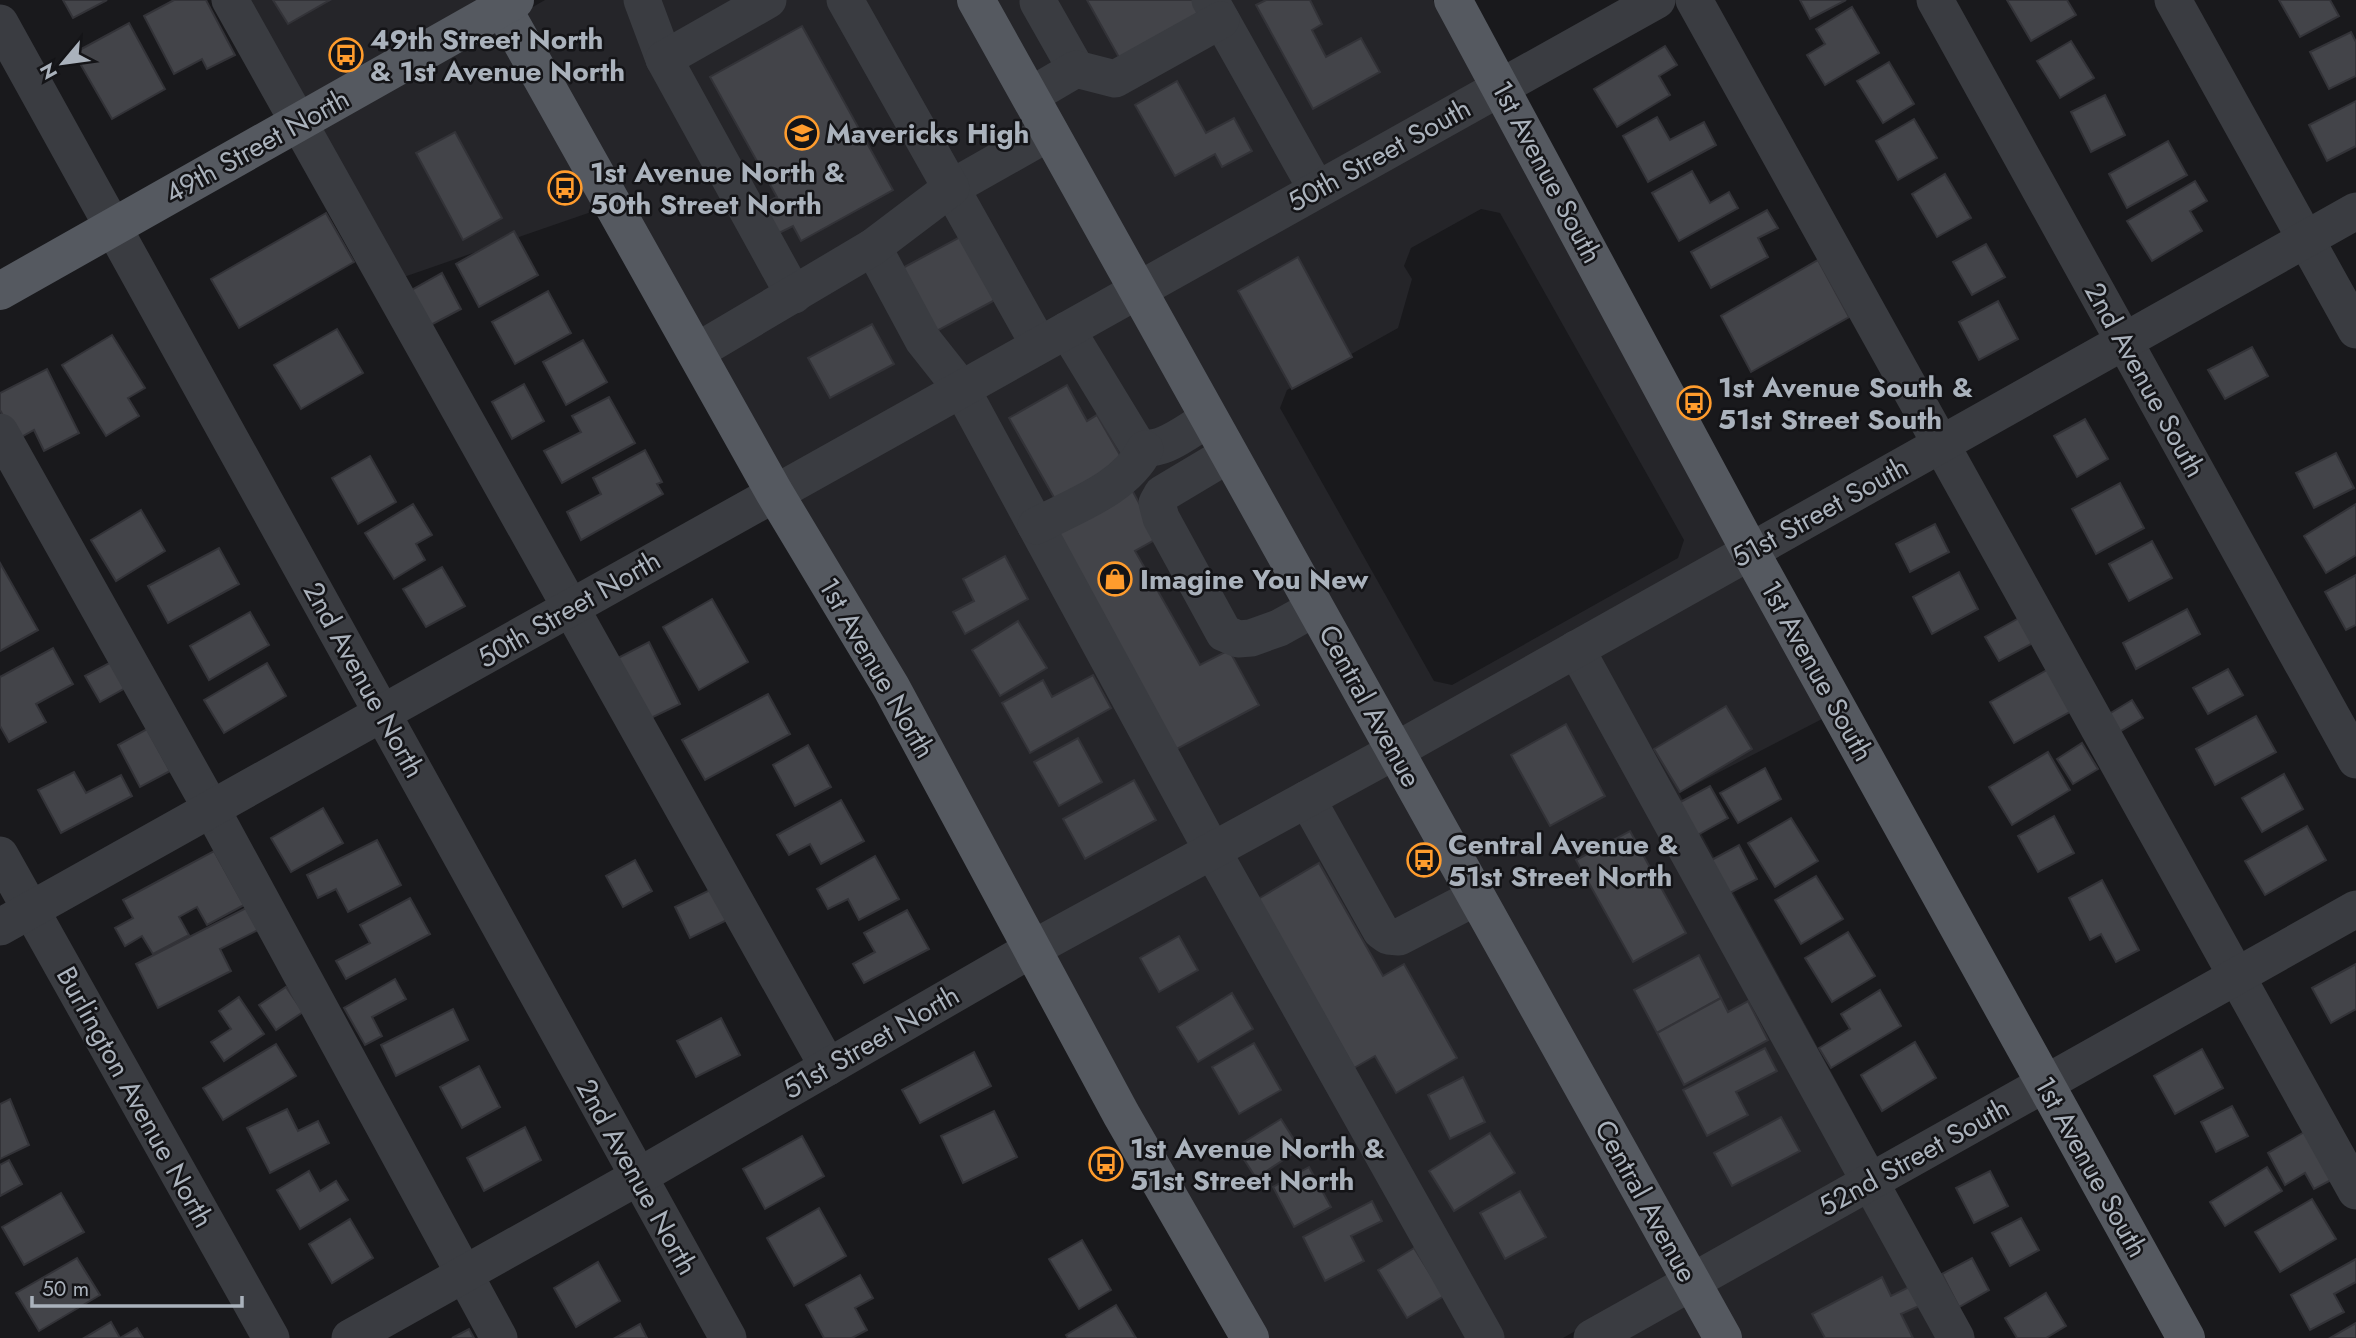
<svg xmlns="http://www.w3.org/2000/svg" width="2356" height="1338" font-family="Jost,sans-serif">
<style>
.built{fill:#252529;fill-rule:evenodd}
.building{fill:#434449;stroke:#333338;stroke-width:2}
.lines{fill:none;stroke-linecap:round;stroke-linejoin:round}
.minor{stroke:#3a3c41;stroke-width:37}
.major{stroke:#555960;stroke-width:38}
.labels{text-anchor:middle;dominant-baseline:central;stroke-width:5;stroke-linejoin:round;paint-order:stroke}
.poi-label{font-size:28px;font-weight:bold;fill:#aab2bc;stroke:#141417;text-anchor:start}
.street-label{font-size:28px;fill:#aab2bc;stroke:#141417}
</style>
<rect width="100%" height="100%" fill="#19191c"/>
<g class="built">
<path d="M211,0H480L278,117Z"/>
<path d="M545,0H957L1117,286L781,471L524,12Z"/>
<path d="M994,0H1433L1479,83L1145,270Z"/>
<path d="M495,28L597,210L375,287L292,143Z"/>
<path d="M1493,108L1729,546L1402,730L1159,295ZM1481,209L1500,213L1684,540L1678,558L1452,685L1434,681L1280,408L1287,390L1398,328L1412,279L1404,266L1411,248Z"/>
<path d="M1131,311L1373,746L1039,928L796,496Z"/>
<path d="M1743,572L1824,718L1679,793L1879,1160L1698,1261L1416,755Z"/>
<path d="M1387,771L1670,1277L1563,1338H1267L1053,954Z"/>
<path d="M1893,1186L1975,1338H1741L1713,1286Z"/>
<path d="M1684,1303L1704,1338H1622Z"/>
</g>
<g class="building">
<path d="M63,0H107L73,18Z"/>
<path d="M174,0H206L235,55L207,69L202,59L174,74L144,16Z"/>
<path d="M273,0H330L288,24Z"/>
<path d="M1087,0H1195L1204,16L1121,61Z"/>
<path d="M1266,0H1310L1322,24L1312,30L1326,57L1361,38L1380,72L1313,109L1256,5Z"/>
<path d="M1800,0H1846L1810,19Z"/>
<path d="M2007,0H2067L2076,15L2031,41Z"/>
<path d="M2279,0H2330L2339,16L2300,37Z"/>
<path d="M1852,7L1879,53L1825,85L1807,55L1825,44L1816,29Z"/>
<path d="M129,23L165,89L112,119L74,53Z"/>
<path d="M802,26L893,190L801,241L793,226L773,236L757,207L777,197L710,77Z"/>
<path d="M2351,32L2356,42V76L2329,89L2310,52Z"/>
<path d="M2071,41L2094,78L2060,98L2037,61Z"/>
<path d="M1665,46L1677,65L1659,76L1670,95L1617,127L1594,89Z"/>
<path d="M1889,62L1914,104L1883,123L1857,81Z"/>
<path d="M1177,81L1206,133L1234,118L1252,151L1222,167L1215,154L1175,176L1135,105Z"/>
<path d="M2105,95L2125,135L2091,152L2071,112Z"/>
<path d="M2356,101V146L2327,161L2309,125Z"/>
<path d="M1657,117L1670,140L1704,122L1716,145L1648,182L1623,136Z"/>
<path d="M1914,119L1937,158L1898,180L1876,141Z"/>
<path d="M455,132L502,218L463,240L416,153Z"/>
<path d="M2168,141L2187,175L2127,208L2109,174Z"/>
<path d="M1692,171L1710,203L1729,192L1738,208L1679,241L1652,193Z"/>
<path d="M1945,174L1971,218L1937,237L1912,194Z"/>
<path d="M2195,181L2207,201L2190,211L2202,231L2152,261L2127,221Z"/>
<path d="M1767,210L1778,228L1758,238L1768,257L1711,288L1691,252Z"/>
<path d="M326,213L354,262L239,328L211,279Z"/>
<path d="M514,231L538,275L479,307L456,264Z"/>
<path d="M960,237L995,300L933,333L899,270Z"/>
<path d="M1986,244L2005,277L1972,295L1953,262Z"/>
<path d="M1298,257L1352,357L1292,389L1238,291Z"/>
<path d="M1818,260L1849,317L1751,372L1721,316Z"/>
<path d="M442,273L461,309L429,326L410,291Z"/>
<path d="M548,291L571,333L515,364L492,322Z"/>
<path d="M1998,301L2018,339L1979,360L1959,322Z"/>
<path d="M872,324L894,364L830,398L808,358Z"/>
<path d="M337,329L363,373L301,409L274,365Z"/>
<path d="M112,335L145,388L128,398L139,416L106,436L62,365Z"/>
<path d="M583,340L607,382L566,405L543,362Z"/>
<path d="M2252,347L2268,376L2225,399L2208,370Z"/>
<path d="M47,369L79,433L44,451L34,430L16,440L0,410V393Z"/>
<path d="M524,384L544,421L512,439L492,402Z"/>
<path d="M1067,385L1087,421L1097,415L1128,469L1060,508L1009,418Z"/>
<path d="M609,397L635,443L562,483L544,451L581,432L572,416Z"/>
<path d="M2085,419L2108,459L2077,477L2054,436Z"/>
<path d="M645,450L662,482L657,484L663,494L581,540L567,512L601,494L593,478Z"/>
<path d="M2336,453L2354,488L2314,508L2296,473Z"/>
<path d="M370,456L396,502L358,524L332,478Z"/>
<path d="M2120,483L2144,528L2096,554L2072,509Z"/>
<path d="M1132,490L1158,538L1135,551L1200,665L1229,650L1259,705L1173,751L1055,531Z"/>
<path d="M413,504L432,535L416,544L425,560L394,579L365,533Z"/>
<path d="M2356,504V555L2326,573L2304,536Z"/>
<path d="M141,510L165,551L116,581L91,540Z"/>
<path d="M1935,524L1949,552L1910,572L1896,544Z"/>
<path d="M2152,541L2172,578L2129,601L2109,564Z"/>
<path d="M219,548L239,584L168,623L148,586Z"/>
<path d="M1005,556L1028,599L965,634L953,612L974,601L963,579Z"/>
<path d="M0,563L38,630L0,651Z"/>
<path d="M442,567L465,606L426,627L403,589Z"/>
<path d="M1959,572L1978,609L1932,634L1913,597Z"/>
<path d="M2356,575V625L2346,630L2325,592Z"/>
<path d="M712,599L748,662L699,690L663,627Z"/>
<path d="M2187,609L2200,634L2136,669L2123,643Z"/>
<path d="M250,612L269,645L209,680L190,646Z"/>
<path d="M2019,618L2033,643L1999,661L1985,637Z"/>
<path d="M1018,621L1047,668L1000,696L972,650Z"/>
<path d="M649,642L680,704L649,719L618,658Z"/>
<path d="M53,648L73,684L36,704L46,722L9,742L0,726V677Z"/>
<path d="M113,661L127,687L100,702L85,676Z"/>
<path d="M267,663L286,696L224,733L204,700Z"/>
<path d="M2052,667L2075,709L2014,743L1990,702Z"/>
<path d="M2228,669L2243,695L2208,714L2193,688Z"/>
<path d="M1093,675L1111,708L1030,753L1002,703L1043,680L1052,697Z"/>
<path d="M768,694L790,734L705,780L682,740Z"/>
<path d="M2132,700L2143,718L2119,732L2109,714Z"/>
<path d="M1726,706L1752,749L1680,792L1654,749Z"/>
<path d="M2256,716L2276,752L2215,785L2196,749Z"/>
<path d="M1566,724L1605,796L1550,826L1511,755Z"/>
<path d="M147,729L170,771L140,787L118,745Z"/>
<path d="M1078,738L1102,782L1059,806L1034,762Z"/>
<path d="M2082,743L2098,769L2073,784L2057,759Z"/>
<path d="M808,745L831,787L795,806L773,765Z"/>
<path d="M2048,752L2070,790L2012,825L1989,787Z"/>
<path d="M1765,768L1781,799L1738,823L1720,793Z"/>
<path d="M74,772L86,793L121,775L132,796L61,833L38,790Z"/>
<path d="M2284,774L2303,809L2262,832L2242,798Z"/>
<path d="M1134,780L1156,820L1085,859L1063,819Z"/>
<path d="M1710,786L1728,818L1694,837L1675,805Z"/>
<path d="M841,800L864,841L821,864L810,844L789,855L777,835Z"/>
<path d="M323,808L343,843L291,872L271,838Z"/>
<path d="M2054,816L2074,853L2038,872L2018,836Z"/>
<path d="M1791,818L1818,861L1775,887L1748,843Z"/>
<path d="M2307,826L2326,860L2265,895L2245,861Z"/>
<path d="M1630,831L1686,933L1633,962L1576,860Z"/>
<path d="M377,840L401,885L348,912L336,889L318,898L307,875Z"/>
<path d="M1739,845L1757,879L1724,896L1706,863Z"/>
<path d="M214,851L244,905L207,925L197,907L179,917L189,935L153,954L142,936L125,946L115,928L133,918L123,900Z"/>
<path d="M875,856L899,899L859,920L848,899L828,909L817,889Z"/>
<path d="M635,860L652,891L623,907L606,876Z"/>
<path d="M1319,863L1383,976L1404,964L1457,1058L1396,1093L1375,1056L1354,1068L1258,899Z"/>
<path d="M1816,876L1843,919L1801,944L1775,900Z"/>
<path d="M2102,880L2139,950L2116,962L2101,934L2090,940L2069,898Z"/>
<path d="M714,888L729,919L690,938L675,907Z"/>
<path d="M410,898L430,934L346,979L336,961L370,943L360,925Z"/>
<path d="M246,908L258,930L220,949L231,971L158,1008L136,964Z"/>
<path d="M907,910L929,949L864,983L853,964L875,952L864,933Z"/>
<path d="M1848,932L1875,976L1832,1002L1805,958Z"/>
<path d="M1179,936L1198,970L1159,992L1140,958Z"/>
<path d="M1699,955L1721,998L1657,1033L1634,990Z"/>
<path d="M2356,964V1009L2331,1023L2312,988Z"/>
<path d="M395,979L406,999L372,1017L382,1036L365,1045L344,1008Z"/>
<path d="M286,987L303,1012L276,1030L259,1005Z"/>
<path d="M1880,990L1901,1026L1831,1068L1819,1048L1850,1029L1841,1014Z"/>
<path d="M1232,993L1253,1029L1198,1062L1177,1027Z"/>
<path d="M239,997L264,1034L224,1061L211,1042L231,1029L219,1011Z"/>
<path d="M1721,998L1728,1012L1748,1001L1768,1040L1684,1085L1657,1033Z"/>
<path d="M453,1009L468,1040L396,1076L381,1045Z"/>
<path d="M721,1018L740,1055L696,1077L677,1041Z"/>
<path d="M1915,1042L1936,1078L1882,1111L1861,1075Z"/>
<path d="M1254,1043L1281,1090L1239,1114L1212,1067Z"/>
<path d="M276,1044L296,1076L223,1120L203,1088Z"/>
<path d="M1765,1048L1777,1071L1736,1092L1748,1115L1707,1136L1683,1090Z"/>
<path d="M2202,1049L2223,1088L2175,1114L2154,1076Z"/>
<path d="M974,1052L991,1086L920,1123L902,1090Z"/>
<path d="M479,1066L500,1107L462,1128L440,1087Z"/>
<path d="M1463,1077L1485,1122L1450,1139L1428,1095Z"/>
<path d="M10,1099L29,1145L0,1159V1104Z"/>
<path d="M2232,1106L2248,1136L2216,1152L2201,1122Z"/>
<path d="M287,1109L298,1131L318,1121L329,1143L270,1173L247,1128Z"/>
<path d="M994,1111L1017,1157L963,1183L941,1136Z"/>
<path d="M1781,1117L1800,1151L1732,1186L1714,1153Z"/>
<path d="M1281,1119L1300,1149L1256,1178L1236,1147Z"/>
<path d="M525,1127L541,1160L484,1191L467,1158Z"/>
<path d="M2306,1131L2333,1179L2314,1189L2305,1173L2285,1185L2268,1153Z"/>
<path d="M1490,1133L1515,1173L1454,1211L1429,1171Z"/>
<path d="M802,1136L824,1176L765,1209L743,1169Z"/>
<path d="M9,1160L22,1184L0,1196V1165Z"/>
<path d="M1309,1167L1331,1207L1294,1227L1273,1187Z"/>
<path d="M2267,1167L2282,1191L2225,1226L2210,1202Z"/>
<path d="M309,1171L320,1191L336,1181L348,1200L300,1229L277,1190Z"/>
<path d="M1990,1171L2008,1206L1974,1223L1956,1188Z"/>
<path d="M1520,1191L1546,1237L1505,1259L1480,1213Z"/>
<path d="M61,1193L84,1232L24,1265L2,1227Z"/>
<path d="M2312,1199L2336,1239L2280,1272L2255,1232Z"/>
<path d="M1372,1201L1382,1221L1351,1236L1364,1261L1325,1281L1303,1237Z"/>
<path d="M819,1208L846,1256L794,1286L767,1238Z"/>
<path d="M2021,1218L2039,1250L2010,1266L1992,1233Z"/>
<path d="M350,1219L373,1258L332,1283L309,1244Z"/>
<path d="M1082,1240L1111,1290L1079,1309L1049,1259Z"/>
<path d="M1414,1248L1444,1296L1407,1318L1378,1270Z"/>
<path d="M77,1258L100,1295L39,1331L16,1293Z"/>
<path d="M1972,1258L1989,1290L1959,1307L1942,1274Z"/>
<path d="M2356,1259V1282L2334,1294L2344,1312L2310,1330L2291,1295Z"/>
<path d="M598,1262L620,1301L576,1327L554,1288Z"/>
<path d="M860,1275L873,1298L855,1308L867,1330L852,1338H824L806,1305Z"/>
<path d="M1882,1277L1891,1296L1909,1287L1919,1306L1901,1314L1913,1338H1825L1812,1314Z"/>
<path d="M2046,1293L2066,1326L2046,1338H2017L2005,1318Z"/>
<path d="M1116,1305L1136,1338H1068L1066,1335Z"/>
<path d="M111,1322L120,1338H84Z"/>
<path d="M2356,1323V1338H2330Z"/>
<path d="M640,1324L647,1338H615Z"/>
<path d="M137,1328L143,1338H120Z"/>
<path d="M469,1329L474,1338H452Z"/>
</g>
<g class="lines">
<g class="minor">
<path d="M230,0L828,1067"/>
<path d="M642,0L664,59"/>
<path d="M768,0L664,59L794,295"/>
<path d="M1210,0L1317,190"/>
<path d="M1694,0L2356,1191"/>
<path d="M1935,0L2356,760"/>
<path d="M2173,0L2356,330"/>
<path d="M1038,2L1076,69"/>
<path d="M0,23L728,1338"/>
<path d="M1030,96L1076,69L1115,79L1221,20"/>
<path d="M873,247L923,340L961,388L1212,850L1486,1338"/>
<path d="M1067,330L1137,445C1158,457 1190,429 1209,418"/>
<path d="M1039,345L951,188L1050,132"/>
<path d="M696,352L873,247L951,188L845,0"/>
<path d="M0,432L212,810L499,1338"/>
<path d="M1229,454L1162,494L1157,503L1161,518L1224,633L1238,639L1251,638L1279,628L1315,608"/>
<path d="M1036,526C1073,506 1125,489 1145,449"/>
<path d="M1576,649L1956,1338"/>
<path d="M1307,799L1381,931L1388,936L1399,937L1476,897"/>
<path d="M0,855L271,1338"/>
<path d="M0,927L1657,0"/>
<path d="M350,1338L636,1178L1032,949L1395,751L2356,211"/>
<path d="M1592,1338L2356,909"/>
</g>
<g class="major">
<path d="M498,0L774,492L891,687L1121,1114L1250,1338"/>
<path d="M976,0L1723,1338"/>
<path d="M1453,0L1750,551L2186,1338"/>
<path d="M0,291L515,0"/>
</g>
</g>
<defs>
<symbol id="bus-ring" viewBox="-11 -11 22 22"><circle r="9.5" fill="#141417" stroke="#ff9c2d" stroke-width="1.5"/><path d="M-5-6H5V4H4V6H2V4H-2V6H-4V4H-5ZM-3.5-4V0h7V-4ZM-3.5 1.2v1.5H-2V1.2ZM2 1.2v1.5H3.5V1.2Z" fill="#ff9c2d"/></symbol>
<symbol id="school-ring" viewBox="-11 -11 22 22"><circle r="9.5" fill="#141417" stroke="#ff9c2d" stroke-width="1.5"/><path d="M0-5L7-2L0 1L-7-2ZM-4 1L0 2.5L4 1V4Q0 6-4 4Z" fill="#ff9c2d"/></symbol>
<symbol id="shop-ring" viewBox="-11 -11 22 22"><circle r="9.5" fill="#141417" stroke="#ff9c2d" stroke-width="1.5"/><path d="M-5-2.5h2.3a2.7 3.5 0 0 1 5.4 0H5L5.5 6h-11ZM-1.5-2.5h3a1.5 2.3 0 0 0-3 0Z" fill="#ff9c2d"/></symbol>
</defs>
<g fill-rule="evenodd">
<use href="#bus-ring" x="327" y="36" width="38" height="38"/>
<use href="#school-ring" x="783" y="114" width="38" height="38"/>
<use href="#bus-ring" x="546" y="169" width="38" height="38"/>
<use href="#bus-ring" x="1675" y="384" width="38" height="38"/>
<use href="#shop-ring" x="1096" y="560" width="38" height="38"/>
<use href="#bus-ring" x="1405" y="841" width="38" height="38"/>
<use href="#bus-ring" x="1087" y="1145" width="38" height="38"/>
</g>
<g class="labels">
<g class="poi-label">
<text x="370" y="39">49th Street North<tspan x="370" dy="32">&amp; 1st Avenue North</tspan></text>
<text x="826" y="133">Mavericks High</text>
<text x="590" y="172">1st Avenue North &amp;<tspan x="590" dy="32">50th Street North</tspan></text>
<text x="1718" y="387">1st Avenue South &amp;<tspan x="1718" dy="32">51st Street South</tspan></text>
<text x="1140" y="579">Imagine You New</text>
<text x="1448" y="844">Central Avenue &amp;<tspan x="1448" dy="32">51st Street North</tspan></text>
<text x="1130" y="1148">1st Avenue North &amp;<tspan x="1130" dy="32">51st Street North</tspan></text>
</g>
<g class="street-label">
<text transform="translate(257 146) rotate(-29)">49th Street North</text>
<text transform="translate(1379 155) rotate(-29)">50th Street South</text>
<text transform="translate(1547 172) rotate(62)">1st Avenue South</text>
<text transform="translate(2145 380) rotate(61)">2nd Avenue South</text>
<text transform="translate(1820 512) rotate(-29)">51st Street South</text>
<text transform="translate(569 609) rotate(-30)">50th Street North</text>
<text transform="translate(877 668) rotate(60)">1st Avenue North</text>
<text transform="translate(1817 671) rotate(61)">1st Avenue South</text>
<text transform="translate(364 680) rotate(61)">2nd Avenue North</text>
<text transform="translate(1370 706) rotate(61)">Central Avenue</text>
<text transform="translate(871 1042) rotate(-30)">51st Street North</text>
<text transform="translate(135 1097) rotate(61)">Burlington Avenue North</text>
<text transform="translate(1914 1157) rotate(-29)">52nd Street South</text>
<text transform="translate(2091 1167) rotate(61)">1st Avenue South</text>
<text transform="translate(637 1177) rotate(61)">2nd Avenue North</text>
<text transform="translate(1646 1201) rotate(61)">Central Avenue</text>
</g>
</g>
<g transform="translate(63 63) rotate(241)" stroke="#141417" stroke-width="5" paint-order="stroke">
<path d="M0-5L12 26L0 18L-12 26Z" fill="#aab2bc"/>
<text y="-10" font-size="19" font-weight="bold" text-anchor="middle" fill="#aab2bc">N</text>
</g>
<path d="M32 1296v10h210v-10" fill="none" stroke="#aab2bc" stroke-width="3.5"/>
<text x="42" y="1296" font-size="21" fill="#aab2bc" stroke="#141417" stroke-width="5" paint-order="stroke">50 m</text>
</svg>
